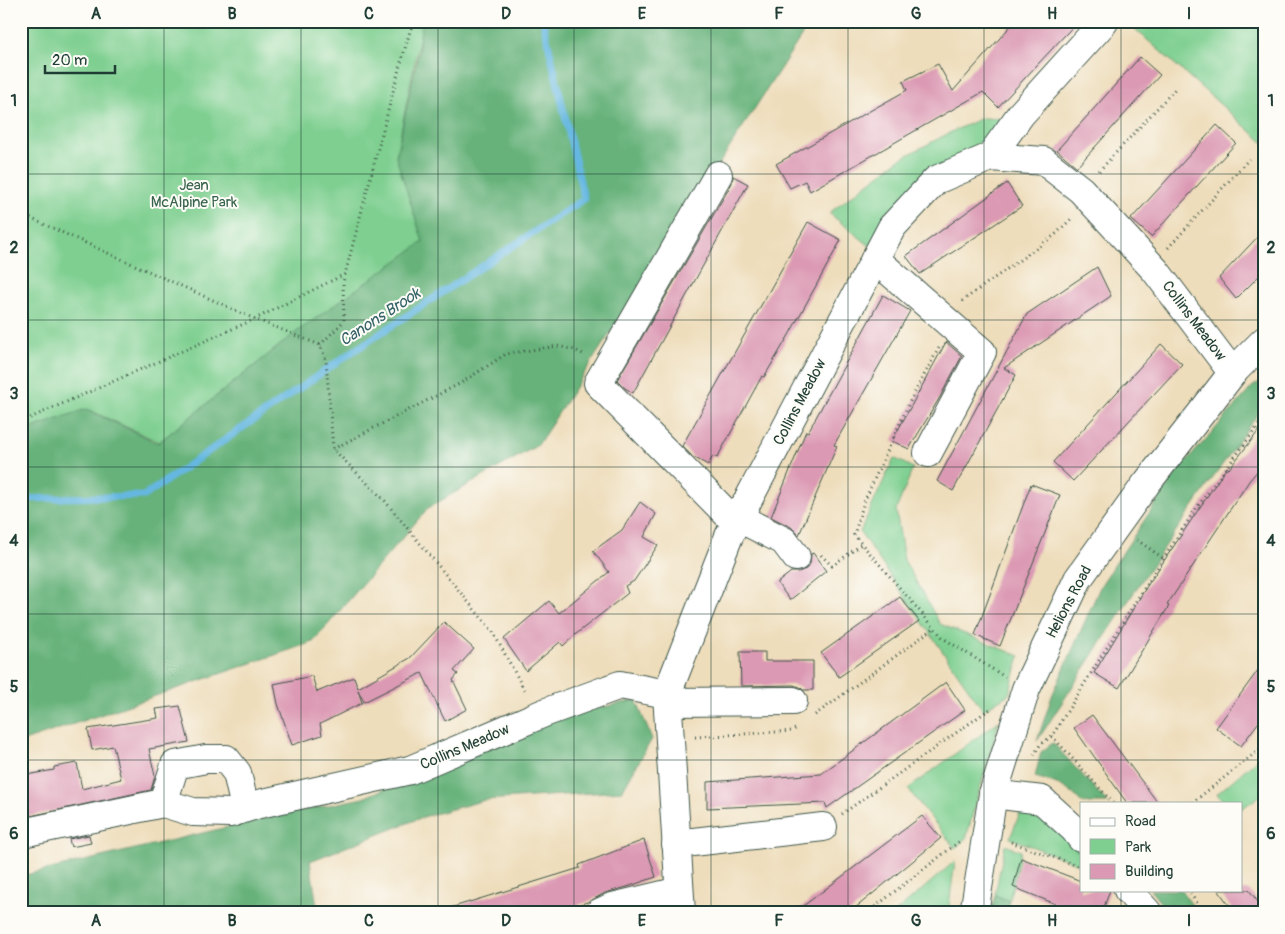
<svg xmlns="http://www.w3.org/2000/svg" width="1285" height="934" font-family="Pangolin,sans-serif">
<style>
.green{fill:#7ecf90;stroke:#4e8662}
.forest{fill:#66b27a;stroke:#427857}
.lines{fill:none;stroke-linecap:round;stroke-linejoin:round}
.stream{stroke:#65b7e1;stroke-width:7}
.building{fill:#db99b3}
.minor-casing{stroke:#3e5548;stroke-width:30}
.path{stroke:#3e5548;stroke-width:3;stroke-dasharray:1 4;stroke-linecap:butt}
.minor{stroke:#fff;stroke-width:28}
.grid{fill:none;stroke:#1f3d34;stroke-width:1;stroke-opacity:0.55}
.labels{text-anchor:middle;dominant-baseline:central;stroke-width:4;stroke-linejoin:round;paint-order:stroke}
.park-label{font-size:15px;fill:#37624b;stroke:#fdfcf7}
.street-label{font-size:15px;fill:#1f3d34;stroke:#fdfcf7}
.water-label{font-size:16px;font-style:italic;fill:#346268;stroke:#fdfcf7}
.neatline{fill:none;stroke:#1f3d34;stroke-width:2}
.grid-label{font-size:16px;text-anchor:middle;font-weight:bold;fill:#1f3d34}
</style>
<rect width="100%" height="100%" fill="#fdfcf7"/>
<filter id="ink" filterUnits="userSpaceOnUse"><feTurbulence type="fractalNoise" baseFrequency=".02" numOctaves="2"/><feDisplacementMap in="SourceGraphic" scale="10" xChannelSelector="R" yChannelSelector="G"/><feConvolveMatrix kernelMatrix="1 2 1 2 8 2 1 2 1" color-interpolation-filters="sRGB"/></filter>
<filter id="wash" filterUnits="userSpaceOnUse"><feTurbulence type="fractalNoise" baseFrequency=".0096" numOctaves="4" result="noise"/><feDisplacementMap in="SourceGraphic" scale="20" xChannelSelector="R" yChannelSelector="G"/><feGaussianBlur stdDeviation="1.12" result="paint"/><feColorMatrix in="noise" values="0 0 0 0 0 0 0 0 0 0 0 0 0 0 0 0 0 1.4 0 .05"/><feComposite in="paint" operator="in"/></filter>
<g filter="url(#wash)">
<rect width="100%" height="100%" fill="#edb"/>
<g class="green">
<path d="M21,21H423L396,156L423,240L373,314L349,340L296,333L159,442L87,409L21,432Z"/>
<path d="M1126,21H1264V143Z"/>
<path d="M982,118L1009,119L997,137L870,246L829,213L900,159L951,132Z"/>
<path d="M894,458L913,468L896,510L904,560L940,624L1020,656L1009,694L983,710L860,532Z"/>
<path d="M999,721L966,838L955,848L908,789Z"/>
<path d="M1264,753V793L1241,809V803H1225L1217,794Z"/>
<path d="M1020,813L1041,817L1081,850V865L1010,838Z"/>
<path d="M1005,845L1021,851L1009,901L995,895Z"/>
<path d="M955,861L948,913H895Z"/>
</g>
<g class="forest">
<path d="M422,21H811L538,445L428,508L313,642L21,742V432L86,409L158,443L295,333L423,242L396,157L418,54Z"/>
<path d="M1264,380V405L1148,571L1037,741L1052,696L1101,585L1176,473L1253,386Z"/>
<path d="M636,700L652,739L622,791L485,800L423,817L310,861L318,913H21V876L266,818L363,798L543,720Z"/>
<path d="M1053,743L1108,803H1082C1067,786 1056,783 1035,777L1041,752Z"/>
<path d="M1150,890H1181L1198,913H1169Z"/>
<path d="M995,895L1009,901L1006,913H991Z"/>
</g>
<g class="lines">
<path class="stream" d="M21,499L144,496L349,354L584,199L543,21"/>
</g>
<g id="blocks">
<g class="building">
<path d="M1015,21H1078L998,107L983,92L810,191L805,181L790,188L776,164L907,90L903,81L938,64L953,91Z"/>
<path d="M1140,57L1160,75L1077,167L1057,150Z"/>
<path d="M1217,125L1236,143L1151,237L1131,219Z"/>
<path d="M733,176L748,184L633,393L625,388L617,380L732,183Z"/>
<path d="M1007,183L1022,206L920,274L906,256Z"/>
<path d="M808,222L841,240L789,335L764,377L762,376L717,458L713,456L708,465L693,457L682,446Z"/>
<path d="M1264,230V271L1236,299L1219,278Z"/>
<path d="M1097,267L1111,296L1004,368L1016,375L953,491L937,481L1027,314Z"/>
<path d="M883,295L910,311L834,445L837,446L799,535L791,527L771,517L806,431L808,432Z"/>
<path d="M946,342L962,356L940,397L909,449L892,441Z"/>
<path d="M1161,344L1182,364L1073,481L1053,462Z"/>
<path d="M1264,424V463L1249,481L1167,605L1169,606L1119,688L1094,673L1147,586L1227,467L1229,469Z"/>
<path d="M1031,484L1060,495L1000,646L975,635Z"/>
<path d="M640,502L656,514L644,537L658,545L634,581L625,586L628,593L576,634L563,646L560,642L526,671L504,639L549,601L559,613L609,572L593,551L622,530Z"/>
<path d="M813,553L826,571L790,600L777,583L791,572H798L806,569L810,564L811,554Z"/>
<path d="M900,597L919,621L839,677L821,653Z"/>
<path d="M444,622L474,649L454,671L458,674L453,680L467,709L445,721L422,673L364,702L358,690L362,703L320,724L322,735L292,745L278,704L274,684L312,676L317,692L354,677L358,688L410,658Z"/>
<path d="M740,652H765V661H813V690H803L800,687L793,685L741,686Z"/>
<path d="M1264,662V715L1241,746L1216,728Z"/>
<path d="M946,682L965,710L827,808L825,803L707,808V782L821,774Z"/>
<path d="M180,706L189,742L149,749L155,776L151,790L21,818V776L54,770V767L77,763L82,789L121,779L113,746L92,750L88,729L158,718L156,709Z"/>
<path d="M1092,715L1158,803H1127L1074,728Z"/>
<path d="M922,816L941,838L849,913H794Z"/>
<path d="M89,835L91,843L71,847L69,839Z"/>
<path d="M644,840L656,877L627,887L605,893L590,901L555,913H450V908L580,868L579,865Z"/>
<path d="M1021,858L1081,881V890H1110L1102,913H1078L1013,887Z"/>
<path d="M1218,890H1249L1264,910V913H1235Z"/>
</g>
</g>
</g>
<g filter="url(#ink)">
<use href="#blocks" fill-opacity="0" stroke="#3e5548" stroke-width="1"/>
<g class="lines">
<defs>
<g id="minor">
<path d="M990,157L1021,114L1104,22"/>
<path d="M718,175L598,383L736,523"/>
<path d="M875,259L982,352L928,453"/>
<path d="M739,518L784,541L796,557"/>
<path d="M668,702L793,701"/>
<path d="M993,794L1042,800L1075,830L1081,838"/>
<path d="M163,803L175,765L206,759H226L237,773L245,808"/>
<path d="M27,832L163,803L193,812L231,813L259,804L410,770L544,713L620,685L667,694"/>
<path d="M676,844L823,827"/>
<path d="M1128,890L1148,913"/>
<path d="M599,913L612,907L679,891"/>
<path d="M681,913L667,694L729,536L892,227L936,180L990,157L1044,161L1081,190L1155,270L1226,364L1234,371"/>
<path d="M974,913L993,794L1026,689L1078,579L1146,484L1234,371L1264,341"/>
</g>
</defs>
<use href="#minor" class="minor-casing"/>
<g class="path">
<path d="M1099,171L1175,89"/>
<path d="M21,214L255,319L320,345L326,360L333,449L385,501L493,632L526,693"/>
<path d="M1168,248L1249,159"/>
<path d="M962,301L1055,235L1072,218"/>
<path d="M320,345L344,321L343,282L399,69L413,21"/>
<path d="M939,348L911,399L864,502L854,535L943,638L1005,677"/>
<path d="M21,422L255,319L345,274"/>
<path d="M333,449L461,383L506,354L557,346L575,350L585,355"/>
<path d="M1137,540L1163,558"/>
<path d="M821,555L832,566L862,544"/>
<path d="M815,715L934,628"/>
<path d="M1052,736L1113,803"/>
<path d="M695,737L792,731L798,727"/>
<path d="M1034,755L1040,745L1052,736L1136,601L1197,507L1264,418"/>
<path d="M1192,803L1264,746"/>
<path d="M842,814L984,713L992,708"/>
<path d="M1011,842L1081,867"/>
<path d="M1187,890L1205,913"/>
<path d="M867,913L960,841"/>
</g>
<use href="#minor" class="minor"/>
</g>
</g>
<path class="grid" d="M164,21V913M301,21V913M438,21V913M574,21V913M711,21V913M848,21V913M984,21V913M1121,21V803M21,174H1264M21,320H1264M21,467H1264M21,614H1264M21,760H1264M1121,890V913"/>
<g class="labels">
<g class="park-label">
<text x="194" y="185">Jean<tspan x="194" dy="17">McAlpine Park</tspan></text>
</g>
<g class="street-label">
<text transform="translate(1194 321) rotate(53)">Collins Meadow</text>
<text transform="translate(800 402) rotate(-62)">Collins Meadow</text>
<text transform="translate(1069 602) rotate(-62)">Helions Road</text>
<text transform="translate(465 747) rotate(-23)">Collins Meadow</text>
</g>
<g class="water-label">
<text transform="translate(380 317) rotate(-33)">Canons Brook</text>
</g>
</g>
<rect width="1285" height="934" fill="none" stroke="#fdfcf7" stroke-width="55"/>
<rect x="1080" y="802" width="162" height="90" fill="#fdfcf7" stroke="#a4b0a9"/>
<rect x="1090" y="818" width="25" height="8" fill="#ffffff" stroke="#a4b0a9"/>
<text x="1125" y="826" font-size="15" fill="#1f3d34">Road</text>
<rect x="1090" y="839" width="25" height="15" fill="#7ecf90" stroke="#a4b0a9"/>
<text x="1125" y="852" font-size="15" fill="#1f3d34">Park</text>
<rect x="1090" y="864" width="25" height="15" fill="#db99b3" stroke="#a4b0a9"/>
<text x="1125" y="876" font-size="15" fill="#1f3d34">Building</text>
<path d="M45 65v8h70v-8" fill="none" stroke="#1f3d34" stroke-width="2.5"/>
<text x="52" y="65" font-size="15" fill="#1f3d34" stroke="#fdfcf7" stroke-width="4" paint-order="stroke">20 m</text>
<rect x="28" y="28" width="1230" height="878" class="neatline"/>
<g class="grid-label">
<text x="96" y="19">A</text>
<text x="232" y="19">B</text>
<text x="369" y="19">C</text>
<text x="506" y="19">D</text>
<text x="642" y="19">E</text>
<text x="779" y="19">F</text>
<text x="916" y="19">G</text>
<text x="1052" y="19">H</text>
<text x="1189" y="19">I</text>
<text x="14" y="106">1</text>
<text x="1271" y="106">1</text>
<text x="14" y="253">2</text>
<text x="1271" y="253">2</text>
<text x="14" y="399">3</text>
<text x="1271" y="399">3</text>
<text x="14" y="546">4</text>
<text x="1271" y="546">4</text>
<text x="14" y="692">5</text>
<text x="1271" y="692">5</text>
<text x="14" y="839">6</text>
<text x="1271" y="839">6</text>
<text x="96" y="926">A</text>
<text x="232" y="926">B</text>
<text x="369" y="926">C</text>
<text x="506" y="926">D</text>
<text x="642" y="926">E</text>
<text x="779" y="926">F</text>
<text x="916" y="926">G</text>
<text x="1052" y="926">H</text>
<text x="1189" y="926">I</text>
</g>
</svg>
